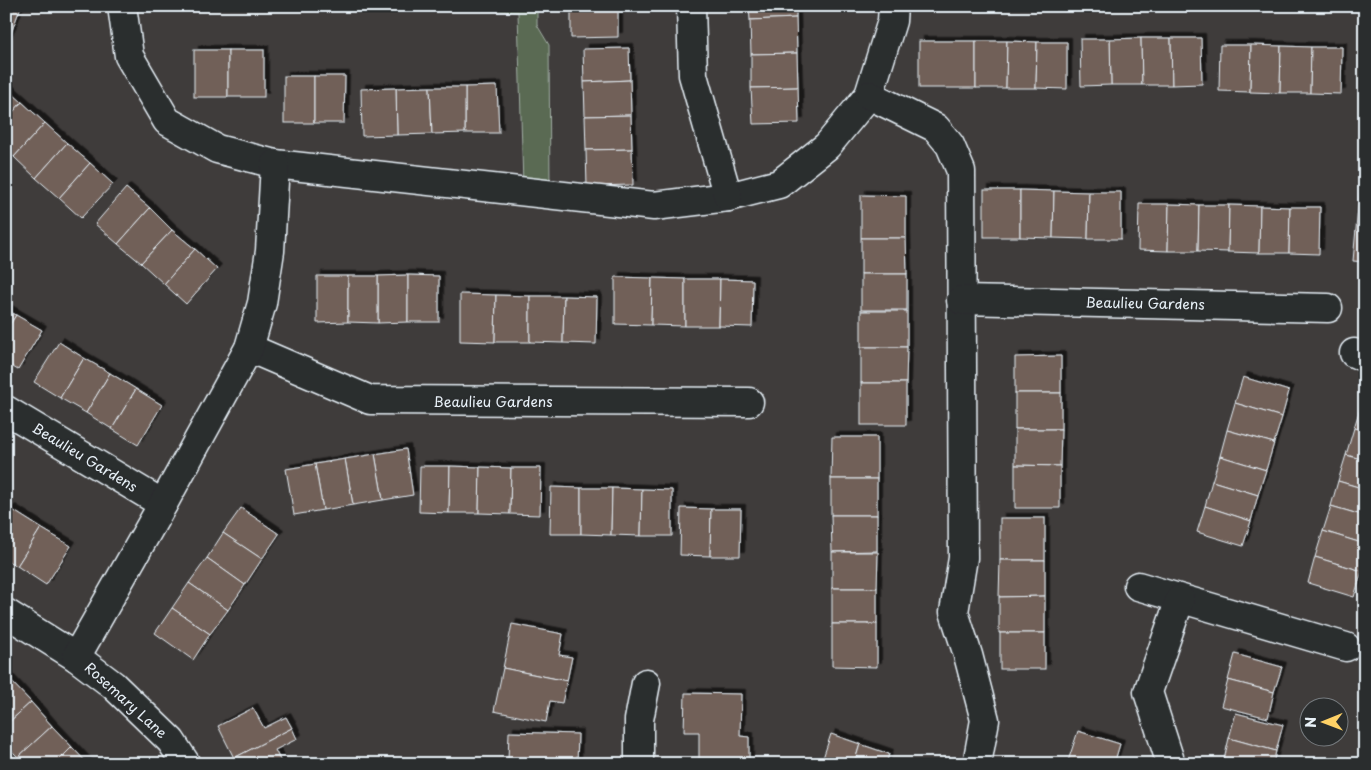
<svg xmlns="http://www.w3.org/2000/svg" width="1371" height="770" font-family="'Playpen Sans',sans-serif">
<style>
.green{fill:#5a6a52;stroke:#a1aea5}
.building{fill:#716058;stroke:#e8f1f8;filter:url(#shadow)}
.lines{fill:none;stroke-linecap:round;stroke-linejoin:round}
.minor-casing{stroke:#e8f1f8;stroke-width:31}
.minor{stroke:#2a2d2e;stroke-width:28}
.labels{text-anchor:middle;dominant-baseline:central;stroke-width:4;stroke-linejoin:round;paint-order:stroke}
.street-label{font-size:14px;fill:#e8f1f8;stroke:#2a2d2e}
</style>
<defs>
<filter id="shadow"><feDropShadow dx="4.5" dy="-4.5" stdDeviation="0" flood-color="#0009"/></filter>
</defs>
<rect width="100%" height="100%" fill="#3f3c3b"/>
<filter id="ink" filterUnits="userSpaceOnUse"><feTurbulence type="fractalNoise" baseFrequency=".02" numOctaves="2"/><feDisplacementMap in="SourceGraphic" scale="10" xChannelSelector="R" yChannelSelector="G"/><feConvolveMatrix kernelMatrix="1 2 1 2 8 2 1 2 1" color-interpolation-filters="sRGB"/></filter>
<g filter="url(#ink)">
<path class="green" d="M424,6H537V25L549,45L550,188L523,186L518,12Z"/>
<g class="building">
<path d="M6,6H21L11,33L6,31Z"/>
<path d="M571,6H618V37L571,38Z"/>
<path d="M749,6H796V18L750,20Z"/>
<path d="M796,18L797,53L751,54L750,20Z"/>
<path d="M6,31L11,33L6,44Z"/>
<path d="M1141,38L1142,85H1111L1110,39Z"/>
<path d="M1141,38H1171L1172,85H1142Z"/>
<path d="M1171,38H1201L1202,84L1172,85Z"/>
<path d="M1080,39H1110L1111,85L1081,86Z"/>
<rect x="919" y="41" width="57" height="47"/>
<path d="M976,41H1007L1006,88H976Z"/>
<path d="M1007,41L1037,42L1036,88H1006Z"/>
<path d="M1037,42H1067V89L1036,88Z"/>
<path d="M1220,45H1251L1250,92L1219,91Z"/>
<path d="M1251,45L1281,46L1280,93L1250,92Z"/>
<path d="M1281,46L1311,47L1310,93H1280Z"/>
<path d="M1311,47H1342L1341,94L1310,93Z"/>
<path d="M629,48L630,80L584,82L583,49Z"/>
<rect x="194" y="50" width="34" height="47"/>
<rect x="228" y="50" width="36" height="47"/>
<path d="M797,53L798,87L751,88V54Z"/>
<rect x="284" y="76" width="30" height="47"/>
<path d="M314,76H345L344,123H314Z"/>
<path d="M630,80L631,115L585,116L584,82Z"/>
<path d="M497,86L499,133H465V87Z"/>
<path d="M430,87L432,134L397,135L396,88Z"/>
<path d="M430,87H465V133L432,134Z"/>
<path d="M798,87L799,123L753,124L751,88Z"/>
<path d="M6,88L22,102L6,120Z"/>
<path d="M396,88L397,135L362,136L361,89Z"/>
<path d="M22,102L45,123L14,157L6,150V120Z"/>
<path d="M631,115L632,149L586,150L585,116Z"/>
<path d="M45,123L67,143L36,178L14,157Z"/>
<path d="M67,143L90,163L59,198L36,178Z"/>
<path d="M632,149L633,185L587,186L586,150Z"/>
<path d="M90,163L113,184L81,218L59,198Z"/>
<path d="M1360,186L1365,187V262L1353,261Z"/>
<path d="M126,188L150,208L118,244L95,224Z"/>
<rect x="984" y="190" width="36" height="47"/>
<path d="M1020,190L1054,191L1053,238L1020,237Z"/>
<path d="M1054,191L1089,192L1088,239L1053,238Z"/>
<path d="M1089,192H1121V239H1088Z"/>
<path d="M861,195L906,196V238H861Z"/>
<path d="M1139,204H1169L1168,251L1138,250Z"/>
<path d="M1169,204L1199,205L1198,251H1168Z"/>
<path d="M1199,205H1229L1228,252L1198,251Z"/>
<path d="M1229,205L1260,206L1259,253L1228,252Z"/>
<path d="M1260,206L1290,207L1289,253H1259Z"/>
<path d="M1290,207H1320L1319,254L1289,253Z"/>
<path d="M150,208L172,230L141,263L118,244Z"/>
<path d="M172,230L195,249L164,284L141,263Z"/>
<path d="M861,238H906L907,274H861Z"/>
<path d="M195,249L217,269L186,304L164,284Z"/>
<rect x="861" y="274" width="46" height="36"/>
<path d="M408,275V322L378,323V276Z"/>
<path d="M408,275L439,276V322H408Z"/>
<path d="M317,276H348V322L317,323Z"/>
<path d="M348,276H378V323L348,322Z"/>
<path d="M615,277L652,278L651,325L615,324Z"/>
<path d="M652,278L685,279V326L651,325Z"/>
<path d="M685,279H720L719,326H685Z"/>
<path d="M720,279L753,280L752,327L719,326Z"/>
<path d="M460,294L496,295L495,342L460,341Z"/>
<path d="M496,295L530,296V342H495Z"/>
<path d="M530,296H564L563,343L530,342Z"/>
<path d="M564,296L597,297L596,344L563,343Z"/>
<path d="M6,309L16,315L6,331Z"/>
<rect x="861" y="311" width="46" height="36"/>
<path d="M16,315L42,330L18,370L6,363V331Z"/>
<path d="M59,342L84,358L60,398L34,382Z"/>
<path d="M861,347H907L906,383H861Z"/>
<path d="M1061,356V393H1015V357Z"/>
<path d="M84,358L110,373L86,413L60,398Z"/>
<path d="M110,373L136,389L112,429L86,413Z"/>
<path d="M1243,377L1289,391L1282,417L1235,403Z"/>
<rect x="861" y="383" width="45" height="42"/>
<path d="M136,389L162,405L138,445L112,429Z"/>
<rect x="1015" y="393" width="46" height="36"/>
<path d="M1362,402L1365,403V431L1354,428Z"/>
<path d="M1235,403L1282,417L1274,443L1227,430Z"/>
<path d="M1354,428L1365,431V460L1346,455Z"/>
<path d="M1015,429H1061L1060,466L1015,465Z"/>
<path d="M1227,430L1274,443L1266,470L1220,456Z"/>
<path d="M832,437H877V479H831Z"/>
<path d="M406,449L413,495L383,500L375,454Z"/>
<path d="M375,454L383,500L353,505L345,459Z"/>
<path d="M1346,455L1365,460V489L1338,481Z"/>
<path d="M1220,456L1266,470L1258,495L1212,481Z"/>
<path d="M345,459L353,505L323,510L315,464Z"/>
<path d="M315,464L323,510L294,515L286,469Z"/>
<path d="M1015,465L1060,466V508H1015Z"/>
<path d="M420,466H450L449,513L419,512Z"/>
<path d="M450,466L480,467L479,513H449Z"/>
<path d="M480,467L511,468L510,514L479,513Z"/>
<path d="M511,468H541L540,515L510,514Z"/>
<rect x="831" y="479" width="46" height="36"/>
<path d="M1212,481L1258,495L1251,521L1205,506Z"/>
<path d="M1338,481L1365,489V516L1331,506Z"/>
<path d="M551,487L581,488V534H550Z"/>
<path d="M581,488H612L611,535L581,534Z"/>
<path d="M612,488L642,489L641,536L611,535Z"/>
<path d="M642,489L672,490V536H641Z"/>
<path d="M1205,506L1251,521L1243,546L1197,532Z"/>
<path d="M1331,506L1365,516V544L1323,531Z"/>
<path d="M241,508L279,534L262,559L223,533Z"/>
<path d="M681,508L711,509L710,556L680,555Z"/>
<path d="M11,509L41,528L17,566L6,560V515Z"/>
<path d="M711,509H741L740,556H710Z"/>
<path d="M831,515H877V551L832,552Z"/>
<rect x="1000" y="518" width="45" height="42"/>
<path d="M41,528L71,546L46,585L17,566Z"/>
<path d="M1323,531L1365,544V560L1362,571L1315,557Z"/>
<path d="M223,533L262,559L245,585L207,558Z"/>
<path d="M832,552H878L877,588H832Z"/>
<path d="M1315,557L1362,571L1354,597L1308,583Z"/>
<path d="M207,558L245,585L228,610L189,583Z"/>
<path d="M1000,560H1045V596L999,597Z"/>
<path d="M189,583L228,610L210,634L172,608Z"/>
<rect x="832" y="588" width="45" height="36"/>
<path d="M1045,596V633H999V597Z"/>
<path d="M172,608L210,634L193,660L155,633Z"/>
<path d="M512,624L563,634L559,655L572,657L567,681L503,668Z"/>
<path d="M832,624H877V667L832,666Z"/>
<rect x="1000" y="633" width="45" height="36"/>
<path d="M1235,654L1282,667L1274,692L1228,680Z"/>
<path d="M503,668L567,681L562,703L550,701L546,722L494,711Z"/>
<path d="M8,678L31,702L6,725V679Z"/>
<path d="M1228,680L1274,692L1268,718L1221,706Z"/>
<path d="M685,693L741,694L740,736L749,737V762L699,761V732H684Z"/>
<path d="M31,702L52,726L18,757L6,745V725Z"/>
<path d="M253,708L264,728L286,717L292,728L234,758L218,726Z"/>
<path d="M1236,713L1283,725L1276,751L1229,738Z"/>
<path d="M52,726L72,747L55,764H24L18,757Z"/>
<path d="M292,728L297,739L275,750L282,764H237L234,758Z"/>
<path d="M1078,731L1120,744L1114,764H1077L1068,761Z"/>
<path d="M509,732L578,734L577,764H521V762L508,761Z"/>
<path d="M831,734L860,744L854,764H821Z"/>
<path d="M1229,738L1276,751L1273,764H1223Z"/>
<path d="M860,744L889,754L886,764H854Z"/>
<path d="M72,747L88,764H55Z"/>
</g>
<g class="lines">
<defs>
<g id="minor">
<path d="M122,6L129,56L167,121L217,149L275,164L654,206L728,197L779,184L827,146L869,95L892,21L893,6"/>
<path d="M691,6L693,75L728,197"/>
<path d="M869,95L936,128L950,145L961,171L963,558L954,612L968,655L985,720L977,764"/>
<path d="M961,300L1328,308"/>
<path d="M249,348L370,400L749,402"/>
<path d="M1354,353L1365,358"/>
<path d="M6,410L163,504"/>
<path d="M1138,586L1346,647"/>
<path d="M6,613L76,657L113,685L171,741L186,764"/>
<path d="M76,657L163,504L249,348L262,303L270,251L275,164"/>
<path d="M639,764V720L646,683"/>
<path d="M1171,764L1148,692L1180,599"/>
</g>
</defs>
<use href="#minor" class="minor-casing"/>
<use href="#minor" class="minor"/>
</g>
</g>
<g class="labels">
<g class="street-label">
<text transform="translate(1145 303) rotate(1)">Beaulieu Gardens</text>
<text x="493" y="401">Beaulieu Gardens</text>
<text transform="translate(85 457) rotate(31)">Beaulieu Gardens</text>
<text transform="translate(126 700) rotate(42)">Rosemary Lane</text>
</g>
</g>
<rect width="1371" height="770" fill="none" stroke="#2a2d2e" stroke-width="25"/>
<rect x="12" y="12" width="1346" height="745" fill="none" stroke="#e8f1f8" stroke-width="2" filter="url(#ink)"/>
<g transform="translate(1324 722) rotate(269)"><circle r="24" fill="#2a2d2e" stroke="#767b7f"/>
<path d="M0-4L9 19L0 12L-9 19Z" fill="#ffd166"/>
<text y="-8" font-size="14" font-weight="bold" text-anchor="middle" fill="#e8f1f8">N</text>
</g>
</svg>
